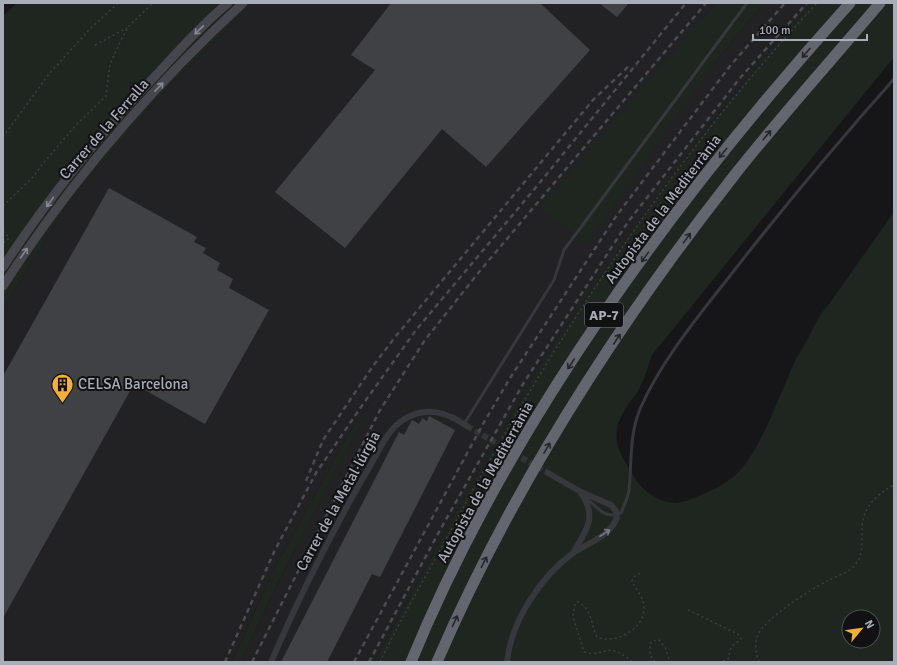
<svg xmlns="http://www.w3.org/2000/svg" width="897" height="665" font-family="Signika,sans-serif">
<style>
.built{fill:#222225}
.green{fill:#1e261f;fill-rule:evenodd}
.building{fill:#404145}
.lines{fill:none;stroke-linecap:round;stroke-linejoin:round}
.street-tunnel{stroke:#333438;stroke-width:6;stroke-dasharray:6 3;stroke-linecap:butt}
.path{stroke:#3d3f44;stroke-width:1.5;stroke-dasharray:2 3;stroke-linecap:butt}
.lane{stroke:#37383d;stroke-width:3}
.street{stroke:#37383d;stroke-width:6}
.secondary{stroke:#45474d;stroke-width:9}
.highway{stroke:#63666e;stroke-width:11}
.rail{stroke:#4a4c52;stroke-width:2.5;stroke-dasharray:5 4;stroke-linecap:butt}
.oneway{stroke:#858993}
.oneway2{stroke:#26262a}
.oneway3{stroke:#757881}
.labels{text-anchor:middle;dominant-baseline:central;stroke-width:4;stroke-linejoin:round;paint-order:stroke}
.shield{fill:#111113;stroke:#7b7e86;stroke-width:1}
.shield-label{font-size:14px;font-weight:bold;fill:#a8adb8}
.street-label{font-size:15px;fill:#a8adb8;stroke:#111113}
.poi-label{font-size:15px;fill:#a8adb8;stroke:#111113;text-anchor:start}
</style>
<rect width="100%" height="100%" fill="#161618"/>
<path class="built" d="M253,3H716L703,18L712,66L764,3H812L781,37L708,127L619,249L536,371L458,508L374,662H241L280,578L374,397L349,433L274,569L232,662H3V309L70,200L171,84Z"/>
<g class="green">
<path d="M17,3H253L171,84L70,200L3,309V16Z"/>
<path d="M716,3H764L712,66L586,244L540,207Z"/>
<path d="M812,3H894V57L652,355C648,366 645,379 639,389C636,396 630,401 627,406C608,435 617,449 633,475C643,493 665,508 686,501C702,495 719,488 732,478C758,459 781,391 795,361C798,354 803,348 807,340C814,327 819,315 829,304L894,212V662H374L458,508L536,371L619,249L708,127L781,37ZM849,617H873V641H849Z"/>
<path d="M377,393L280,578L241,662H232L274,569L349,433Z"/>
</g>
<g class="building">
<path d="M391,3H540L590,50L486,167L442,129L345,248L275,192L375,70L351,55Z"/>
<path d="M599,3H629L617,17Z"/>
<path d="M109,188L197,237L194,242L206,248L203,253L220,263L217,270L233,279L229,288L269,310L205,424L134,384L3,618V376Z"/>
<path d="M429,416L455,430L380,577L372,574L327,662H281L399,432L404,435L412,420L419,424L422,418L427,421Z"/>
</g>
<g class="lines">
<path class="street-tunnel" d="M467,426L548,473"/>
<g class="path">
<path d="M95,45L127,28"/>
<path d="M3,137L49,74L89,30L118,3"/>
<path d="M3,206L34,176L41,166L75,126L106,96L110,64L121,40L128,27L153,3"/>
<path d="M3,231L9,237L7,241L3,242"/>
<path d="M688,610L738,634L741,639L731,647L728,659L721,662"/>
<path d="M380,662C400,620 424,580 446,539C549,348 668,162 817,3"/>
<path d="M632,662C605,638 606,659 584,652L573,617L575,603L578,602C593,610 590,623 597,637C615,645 644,629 644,609C645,599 636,590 632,581L634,577L640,573"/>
<path d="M655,662L650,655V644L652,641L659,640L665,647L670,662"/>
<path d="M759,662C756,654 754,643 758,635C765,618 810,590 827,581C835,577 844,574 851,569C878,546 839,515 894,485"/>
</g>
<g class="lane">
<path d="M464,424L554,280L564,250L747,3"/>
<path d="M587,499C598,508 606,520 621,513C624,505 628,498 629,490C632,462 629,436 640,409C661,361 697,318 729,277C782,209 837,143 894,79"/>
</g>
<g class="street">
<path d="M573,553C586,531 598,517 581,493"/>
<path d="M271,662C300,595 333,529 370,466C379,451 387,430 403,420C425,405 447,412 467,426"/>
<path d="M507,662C511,622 540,577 573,553C588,543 611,536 617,517L616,511L611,505L581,492L548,473"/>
</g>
<g class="secondary">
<path d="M3,267C48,198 102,132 159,72C181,48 203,24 228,3"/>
<path d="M3,286C70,182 152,87 243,3"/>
</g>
<g class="highway">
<path d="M411,662C509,423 678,194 850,3"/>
<path d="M437,662C512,488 616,326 733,177C780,117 831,61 880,3"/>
</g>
<g class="rail">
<path d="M306,481L323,440L373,366L396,336L593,100L630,65"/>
<path d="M225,662L274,552L316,473L361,407L416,330L537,186L686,3"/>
<path d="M252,662L380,410L425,340L479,272L706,3"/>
<path d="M354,662L483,424L510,378L617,215L730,66L785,3"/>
<path d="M369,662L440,530L523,384L628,222L740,78L807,3"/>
</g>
</g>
<defs><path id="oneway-shaft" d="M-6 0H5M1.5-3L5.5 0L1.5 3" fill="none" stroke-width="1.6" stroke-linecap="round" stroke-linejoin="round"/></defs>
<g class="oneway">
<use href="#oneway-shaft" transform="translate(199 30) rotate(136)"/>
<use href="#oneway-shaft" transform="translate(159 87) rotate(-46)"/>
<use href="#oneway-shaft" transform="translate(50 202) rotate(126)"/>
<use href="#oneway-shaft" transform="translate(24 253) rotate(-55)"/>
</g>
<g class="oneway2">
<use href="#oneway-shaft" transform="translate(806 53) rotate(131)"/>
<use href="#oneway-shaft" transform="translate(767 135) rotate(-51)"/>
<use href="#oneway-shaft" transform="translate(723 153) rotate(128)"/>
<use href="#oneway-shaft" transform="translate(687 238) rotate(-54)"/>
<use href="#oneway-shaft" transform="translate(645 257) rotate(126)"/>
<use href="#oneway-shaft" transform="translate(617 339) rotate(-57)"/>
<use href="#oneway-shaft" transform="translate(571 364) rotate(123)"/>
<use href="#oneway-shaft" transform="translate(547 448) rotate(-60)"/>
<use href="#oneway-shaft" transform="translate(484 562) rotate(-63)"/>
<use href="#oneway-shaft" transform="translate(455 621) rotate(-65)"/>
</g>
<use class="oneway3" href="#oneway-shaft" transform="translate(605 533) rotate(-33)"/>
<defs>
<symbol id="building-pin" viewBox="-11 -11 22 30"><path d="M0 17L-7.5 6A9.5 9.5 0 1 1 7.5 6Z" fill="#f2b134" stroke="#111113"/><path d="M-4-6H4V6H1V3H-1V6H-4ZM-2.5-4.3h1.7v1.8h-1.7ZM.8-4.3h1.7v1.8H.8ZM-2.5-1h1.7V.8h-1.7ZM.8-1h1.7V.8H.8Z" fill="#111"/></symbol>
</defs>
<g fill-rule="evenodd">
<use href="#building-pin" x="50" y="372" width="25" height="34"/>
</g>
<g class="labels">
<rect class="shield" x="585" y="303" width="38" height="24" rx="3"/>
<g class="shield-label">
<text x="604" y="315">AP-7</text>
</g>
<g class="street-label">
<text transform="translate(104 129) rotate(-49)">Carrer de la Ferralla</text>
<text transform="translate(663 209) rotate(-53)">Autopista de la Mediterrània</text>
<text transform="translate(485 482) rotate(-61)">Autopista de la Mediterrània</text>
<text transform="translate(338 501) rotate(-61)">Carrer de la Metal·lúrgia</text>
</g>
<g class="poi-label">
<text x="78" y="384">CELSA Barcelona</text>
</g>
</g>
<rect width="897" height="665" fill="none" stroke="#a8adb8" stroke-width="8"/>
<g transform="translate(861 629) rotate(61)"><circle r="19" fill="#111113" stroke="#4d4f55"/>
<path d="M0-3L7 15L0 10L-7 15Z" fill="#f2b134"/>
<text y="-6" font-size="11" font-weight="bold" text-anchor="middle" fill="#a8adb8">N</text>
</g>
<path d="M753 34v6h114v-6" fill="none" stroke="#a8adb8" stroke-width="2"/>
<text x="759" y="34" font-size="12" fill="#a8adb8" stroke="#111113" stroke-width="3" paint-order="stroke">100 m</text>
</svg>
